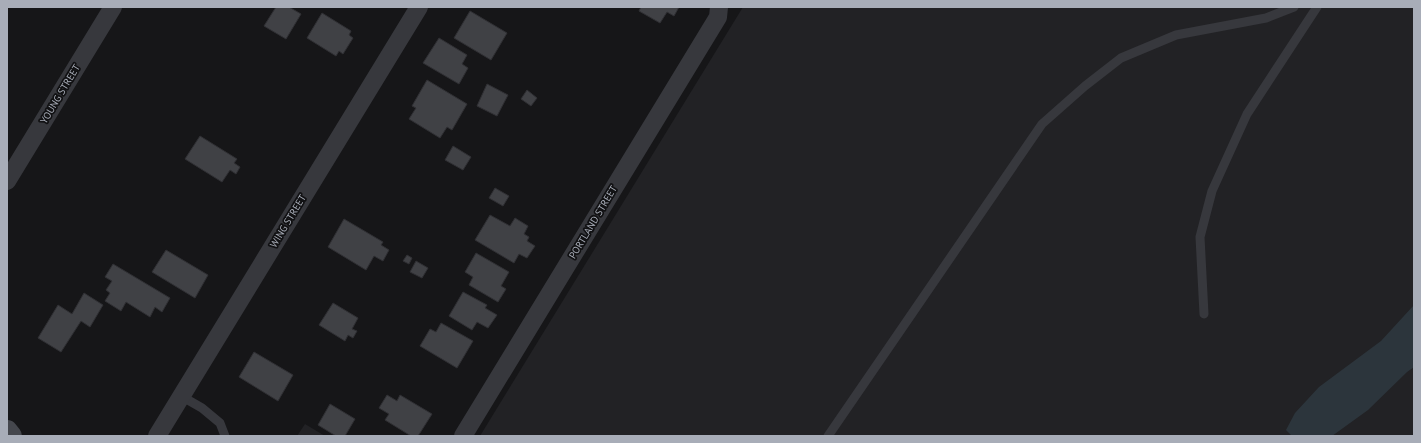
<svg xmlns="http://www.w3.org/2000/svg" width="1421" height="443" font-family="'PT Sans',sans-serif">
<style>
.built{fill:#222225}
.water{fill:#2c353c}
.building{fill:#404145;stroke:#303034}
.lines{fill:none;stroke-linecap:round;stroke-linejoin:round}
.lane{stroke:#37383d;stroke-width:9}
.street{stroke:#37383d;stroke-width:18}
.secondary{stroke:#45474d;stroke-width:22}
.labels{text-anchor:middle;dominant-baseline:central;stroke-width:3.5;stroke-linejoin:round;paint-order:stroke}
.street-label{font-size:10px;fill:#a8adb8;stroke:#111113}
</style>
<rect width="100%" height="100%" fill="#161618"/>
<g class="built">
<path d="M743,7H1414V436H480Z"/>
<path d="M305,424L325,436H297Z"/>
</g>
<path class="water" d="M1414,305V367L1407,372L1368,410L1332,436H1292L1286,430L1295,413L1319,387L1381,341Z"/>
<g class="building">
<path d="M276,7H289L301,14L286,39L264,26Z"/>
<path d="M641,7H679L674,16L667,12L660,23L639,11Z"/>
<path d="M470,11L507,33L491,60L454,38Z"/>
<path d="M322,13L351,31L349,35L353,38L343,54L339,51L336,56L307,38Z"/>
<path d="M439,38L467,55L462,64L468,68L459,84L423,63Z"/>
<path d="M427,80L467,104L452,130L447,127L440,138L409,119L416,108L412,106Z"/>
<path d="M487,84L508,95L497,116L477,106Z"/>
<path d="M527,90L537,98L531,106L521,99Z"/>
<path d="M200,136L237,159L234,163L240,167L236,174L230,170L222,182L185,159Z"/>
<path d="M453,146L471,157L463,170L445,160Z"/>
<path d="M495,188L509,196L503,206L489,198Z"/>
<path d="M490,215L510,226L515,218L528,226L524,234L529,237L527,241L535,246L527,258L519,254L514,263L475,240Z"/>
<path d="M344,219L383,242L381,245L389,250L383,261L374,256L366,270L328,247Z"/>
<path d="M166,250L208,275L195,298L152,272Z"/>
<path d="M476,253L509,272L501,286L506,289L498,302L469,285L473,277L465,272Z"/>
<path d="M407,255L412,258L409,264L403,261Z"/>
<path d="M416,261L428,268L422,278L410,272Z"/>
<path d="M113,264L170,298L162,312L155,307L150,317L126,302L121,311L105,301L110,293L106,290L112,281L105,277Z"/>
<path d="M463,292L487,305L485,308L497,315L488,328L477,322L472,330L449,316Z"/>
<path d="M84,293L103,305L90,327L81,321L61,352L38,338L58,305L72,314Z"/>
<path d="M333,303L358,318L352,329L357,331L353,338L348,335L345,341L319,325Z"/>
<path d="M441,323L473,341L457,368L420,346L430,329L436,332Z"/>
<path d="M254,352L293,375L278,401L239,377Z"/>
<path d="M387,395L397,401L400,395L432,414L418,436H411L385,420L389,414L379,408Z"/>
<path d="M330,404L355,419L345,436H336L318,425Z"/>
</g>
<g class="lines">
<g class="lane">
<path d="M1204,314L1200,237L1212,191L1247,114L1317,7"/>
<path d="M181,396L202,408L220,423L225,436"/>
<path d="M828,436L1042,124L1085,86L1121,58L1176,35L1266,18L1294,7"/>
</g>
<g class="street">
<path d="M7,181L113,7"/>
<path d="M157,436L419,7"/>
<path d="M463,436L715,22L718,17L719,7"/>
</g>
<path class="secondary" d="M7,431L11,436"/>
</g>
<g class="labels">
<g class="street-label">
<text transform="translate(60 94) rotate(-59)">YOUNG STREET</text>
<text transform="translate(288 221) rotate(-59)">WING STREET</text>
<text transform="translate(593 222) rotate(-59)">PORTLAND STREET</text>
</g>
</g>
<rect width="1421" height="443" fill="none" stroke="#a8adb8" stroke-width="16"/>
</svg>
